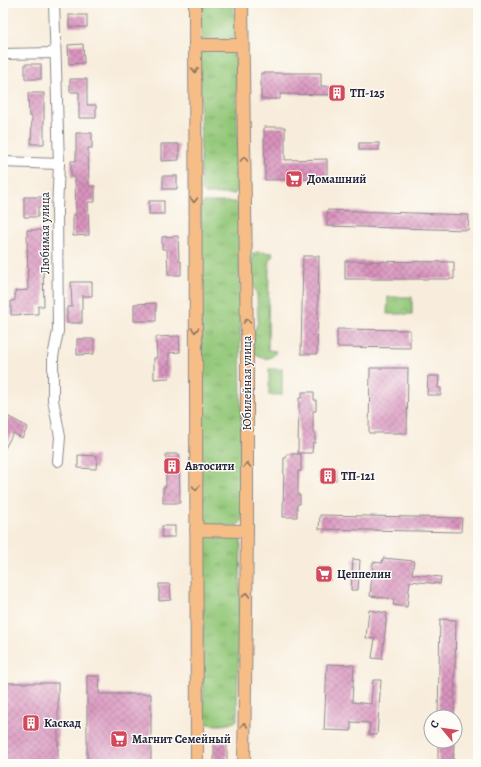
<svg xmlns="http://www.w3.org/2000/svg" width="481" height="767" font-family="Alegreya,serif">
<style>
.grass{fill:url(#grass-tufts);stroke:#5a745a}
.park{fill:url(#park-crowns);stroke:#5a745a}
.building{fill:url(#building-cross-hatch)}
.lines{fill:none;stroke-linecap:round;stroke-linejoin:round}
.minor-casing{stroke:#8d888c;stroke-width:12}
.major-casing{stroke:#8d888c;stroke-width:14}
.minor{stroke:#fff;stroke-width:10}
.major{stroke:#f6be86;stroke-width:12}
.oneway{stroke:#8c7060}
.labels{text-anchor:middle;dominant-baseline:central;stroke-width:3;stroke-linejoin:round;paint-order:stroke}
.poi-label{font-size:12px;font-weight:bold;fill:#22223b;stroke:#fdfcf7;text-anchor:start}
.street-label{font-size:12px;fill:#22223b;stroke:#fdfcf7}
</style>
<defs>
<pattern id="grass-tufts" width="24" height="20" patternUnits="userSpaceOnUse"><rect width="24" height="20" fill="#93c778"/><path d="M3 7l-1-3M5 7V3M7 7l1-3M15 17l-1-3M17 17v-4M19 17l1-3" fill="none" stroke="#78a164"/></pattern>
<pattern id="park-crowns" width="20" height="18" patternUnits="userSpaceOnUse"><rect width="20" height="18" fill="#93c778"/><path d="M2 6a3 3 0 1 1 6 0M12 15a3 3 0 1 1 6 0" fill="none" stroke="#78a164"/></pattern>
<pattern id="building-cross-hatch" width="8" height="8" patternUnits="userSpaceOnUse"><rect width="8" height="8" fill="#d993bd"/><path d="M0 0l8 8M0 8l8-8" fill="none" stroke="#b0789b"/></pattern>
</defs>
<rect width="100%" height="100%" fill="#fdfcf7"/>
<filter id="ink" filterUnits="userSpaceOnUse"><feTurbulence type="fractalNoise" baseFrequency=".025" numOctaves="2"/><feDisplacementMap in="SourceGraphic" scale="8" xChannelSelector="R" yChannelSelector="G"/><feConvolveMatrix kernelMatrix="1 2 1 2 8 2 1 2 1" color-interpolation-filters="sRGB"/></filter>
<filter id="wash" filterUnits="userSpaceOnUse"><feTurbulence type="fractalNoise" baseFrequency=".012" numOctaves="4" result="noise"/><feDisplacementMap in="SourceGraphic" scale="16" xChannelSelector="R" yChannelSelector="G"/><feGaussianBlur stdDeviation="0.9" result="paint"/><feColorMatrix in="noise" values="0 0 0 0 0 0 0 0 0 0 0 0 0 0 0 0 0 1.4 0 .05"/><feComposite in="paint" operator="in"/></filter>
<g filter="url(#wash)">
<rect width="100%" height="100%" fill="#f8eddc"/>
<g class="grass">
<path d="M201,3H234L235,41L202,40Z"/>
<path d="M204,50H232L236,54L239,187L238,191L234,194H205L201,190L200,54Z"/>
<path d="M204,202H235L239,206L242,521L237,526H207L202,521L201,206Z"/>
<path d="M257,252L273,253L272,258H269L268,350L276,351C272,361 261,360 254,353L253,335L258,321L257,295L252,280V257L253,254Z"/>
<path d="M208,535L238,536L241,540L237,720C230,726 214,726 205,723L203,719V540Z"/>
</g>
<g class="park">
<path d="M388,297H412V314H387Z"/>
<rect x="269" y="369" width="13" height="26"/>
</g>
<g id="blocks">
<g class="building">
<rect x="69" y="15" width="18" height="12"/>
<path d="M83,44L84,63L69,64L68,45Z"/>
<rect x="25" y="64" width="16" height="15"/>
<path d="M261,73H321V86L342,87V100H333V95L280,94V99H261Z"/>
<path d="M70,79H87V105H96V118H79V92H70Z"/>
<path d="M28,93H44V144H31L32,116H29Z"/>
<path d="M264,127H285V160L327,159V179L265,180Z"/>
<path d="M76,133H92V148H88L89,186H95V202H88L89,235L73,236V215H76L75,177H71V161H76Z"/>
<rect x="359" y="143" width="20" height="7"/>
<path d="M161,144H179V160L161,161Z"/>
<rect x="163" y="176" width="14" height="13"/>
<path d="M24,197H47V207H38V217H24Z"/>
<rect x="149" y="201" width="15" height="13"/>
<path d="M327,210L469,215L468,230L327,226Z"/>
<path d="M27,230H42L44,306H38V314L11,315V301L15,300V291L28,290Z"/>
<path d="M178,236L179,261H181V275H168L167,249H162V237Z"/>
<path d="M303,256H319L317,354H301Z"/>
<path d="M345,261L454,262V279H345Z"/>
<path d="M71,282H92V296H82V323H67V307H72Z"/>
<path d="M156,303V321H134V304Z"/>
<path d="M337,329L410,330V348L337,347Z"/>
<path d="M179,336L180,352L169,353V378L154,379V358H157L156,337Z"/>
<path d="M77,339H94V354L77,355Z"/>
<path d="M370,368H408L407,433H369Z"/>
<path d="M428,376H439L438,388H441V395H427Z"/>
<path d="M302,392H314V400H316V411H313V432H315V443L313,442L312,453H298L299,398H302Z"/>
<path d="M7,416L28,427L22,438L13,433L3,452V424Z"/>
<path d="M166,454H179L180,503H163V487H166Z"/>
<path d="M287,454H301V471H298V495H300V504H297V517H283L284,458H286Z"/>
<path d="M78,455L97,456L96,469L78,468Z"/>
<path d="M335,471L336,480L321,481V472Z"/>
<path d="M320,515L462,518L461,532L319,529Z"/>
<rect x="162" y="526" width="13" height="11"/>
<path d="M383,558L414,561L412,574L441,577L440,584L410,581L407,607L393,605L394,599L370,596L373,562L382,563Z"/>
<path d="M353,559L360,560L358,590H351Z"/>
<path d="M318,567L331,568L330,581L317,580Z"/>
<path d="M159,584H170L171,600L159,601Z"/>
<path d="M369,610L387,613L382,659L372,658L375,639L366,638Z"/>
<path d="M440,619L456,620L454,717H438Z"/>
<path d="M327,664L354,665L352,702L371,704L373,680H381L377,735L369,734L370,723L351,722V731L324,730Z"/>
<path d="M87,676H100L99,694H151V764H87Z"/>
<rect x="4" y="683" width="54" height="81"/>
<path d="M438,741H454L453,764H443V762H438Z"/>
<path d="M227,742V764H214V743Z"/>
</g>
</g>
</g>
<g filter="url(#ink)">
<use href="#blocks" fill-opacity="0" stroke="#8d888c" stroke-width="1"/>
<g class="lines">
<defs>
<g id="minor">
<path d="M54,3L59,164L57,210L58,331L53,357V400L60,437L58,461"/>
<path d="M3,54L55,53"/>
<path d="M3,162L59,164"/>
</g>
<g id="major">
<path d="M195,3L197,764"/>
<path d="M242,3L247,341V531L244,764"/>
<path d="M195,45H242"/>
<path d="M196,530L247,531"/>
</g>
</defs>
<use href="#minor" class="minor-casing"/>
<use href="#major" class="major-casing"/>
<use href="#minor" class="minor"/>
<use href="#major" class="major"/>
</g>
<defs><path id="oneway-chevron" d="M-2-3.5L2.5 0L-2 3.5" fill="none" stroke-width="1.6" stroke-linecap="round" stroke-linejoin="round"/></defs>
<g class="oneway">
<use href="#oneway-chevron" transform="translate(195 70) rotate(90)"/>
<use href="#oneway-chevron" transform="translate(244 159) rotate(-91)"/>
<use href="#oneway-chevron" transform="translate(194 200) rotate(90)"/>
<use href="#oneway-chevron" transform="translate(247 321) rotate(-91)"/>
<use href="#oneway-chevron" transform="translate(195 330) rotate(90)"/>
<use href="#oneway-chevron" transform="translate(247 465) rotate(-90)"/>
<use href="#oneway-chevron" transform="translate(196 488) rotate(89)"/>
<use href="#oneway-chevron" transform="translate(246 595) rotate(-89)"/>
<use href="#oneway-chevron" transform="translate(244 725) rotate(-89)"/>
</g>
</g>
<defs>
<symbol id="building-square" viewBox="-11 -11 22 22"><rect x="-9" y="-9" width="18" height="18" rx="4" fill="#d1495b" stroke="#fdfcf7"/><path d="M-4-6H4V6H1V3H-1V6H-4ZM-2.5-4.3h1.7v1.8h-1.7ZM.8-4.3h1.7v1.8H.8ZM-2.5-1h1.7V.8h-1.7ZM.8-1h1.7V.8H.8Z" fill="#fff"/></symbol>
<symbol id="supermarket-square" viewBox="-11 -11 22 22"><rect x="-9" y="-9" width="18" height="18" rx="4" fill="#d1495b" stroke="#fdfcf7"/><path d="M-6-5.5h2.5l.6 2H6L4.5 2H-2.5L-4.4-4H-6ZM-1.5 3.2a1.3 1.3 0 1 0 .1 0ZM3 3.2a1.3 1.3 0 1 0 .1 0Z" fill="#fff"/></symbol>
</defs>
<g fill-rule="evenodd">
<use href="#building-square" x="327" y="83" width="20" height="20"/>
<use href="#supermarket-square" x="284" y="169" width="20" height="20"/>
<use href="#building-square" x="162" y="456" width="20" height="20"/>
<use href="#building-square" x="318" y="466" width="20" height="20"/>
<use href="#supermarket-square" x="314" y="564" width="20" height="20"/>
<use href="#building-square" x="21" y="713" width="20" height="20"/>
<use href="#supermarket-square" x="109" y="729" width="20" height="20"/>
</g>
<g class="labels">
<g class="poi-label">
<text x="350" y="93">ТП-125</text>
<text x="307" y="179">Домашний</text>
<text x="185" y="466">Автосити</text>
<text x="341" y="476">ТП-121</text>
<text x="337" y="574">Цеппелин</text>
<text x="44" y="723">Каскад</text>
<text x="132" y="739">Магнит Семейный</text>
</g>
<g class="street-label">
<text transform="translate(45 233) rotate(-90)">Любимая улица</text>
<text transform="translate(247 383) rotate(-90)">Юбилейная улица</text>
</g>
</g>
<rect width="481" height="767" fill="none" stroke="#fdfcf7" stroke-width="16"/>
<g transform="translate(443 729) rotate(299)"><circle r="19" fill="#fdfcf7" stroke="#a5a5ac"/>
<path d="M0-3L7 15L0 10L-7 15Z" fill="#d1495b"/>
<text y="-6" font-size="11" font-weight="bold" text-anchor="middle" fill="#22223b">С</text>
</g>
</svg>
